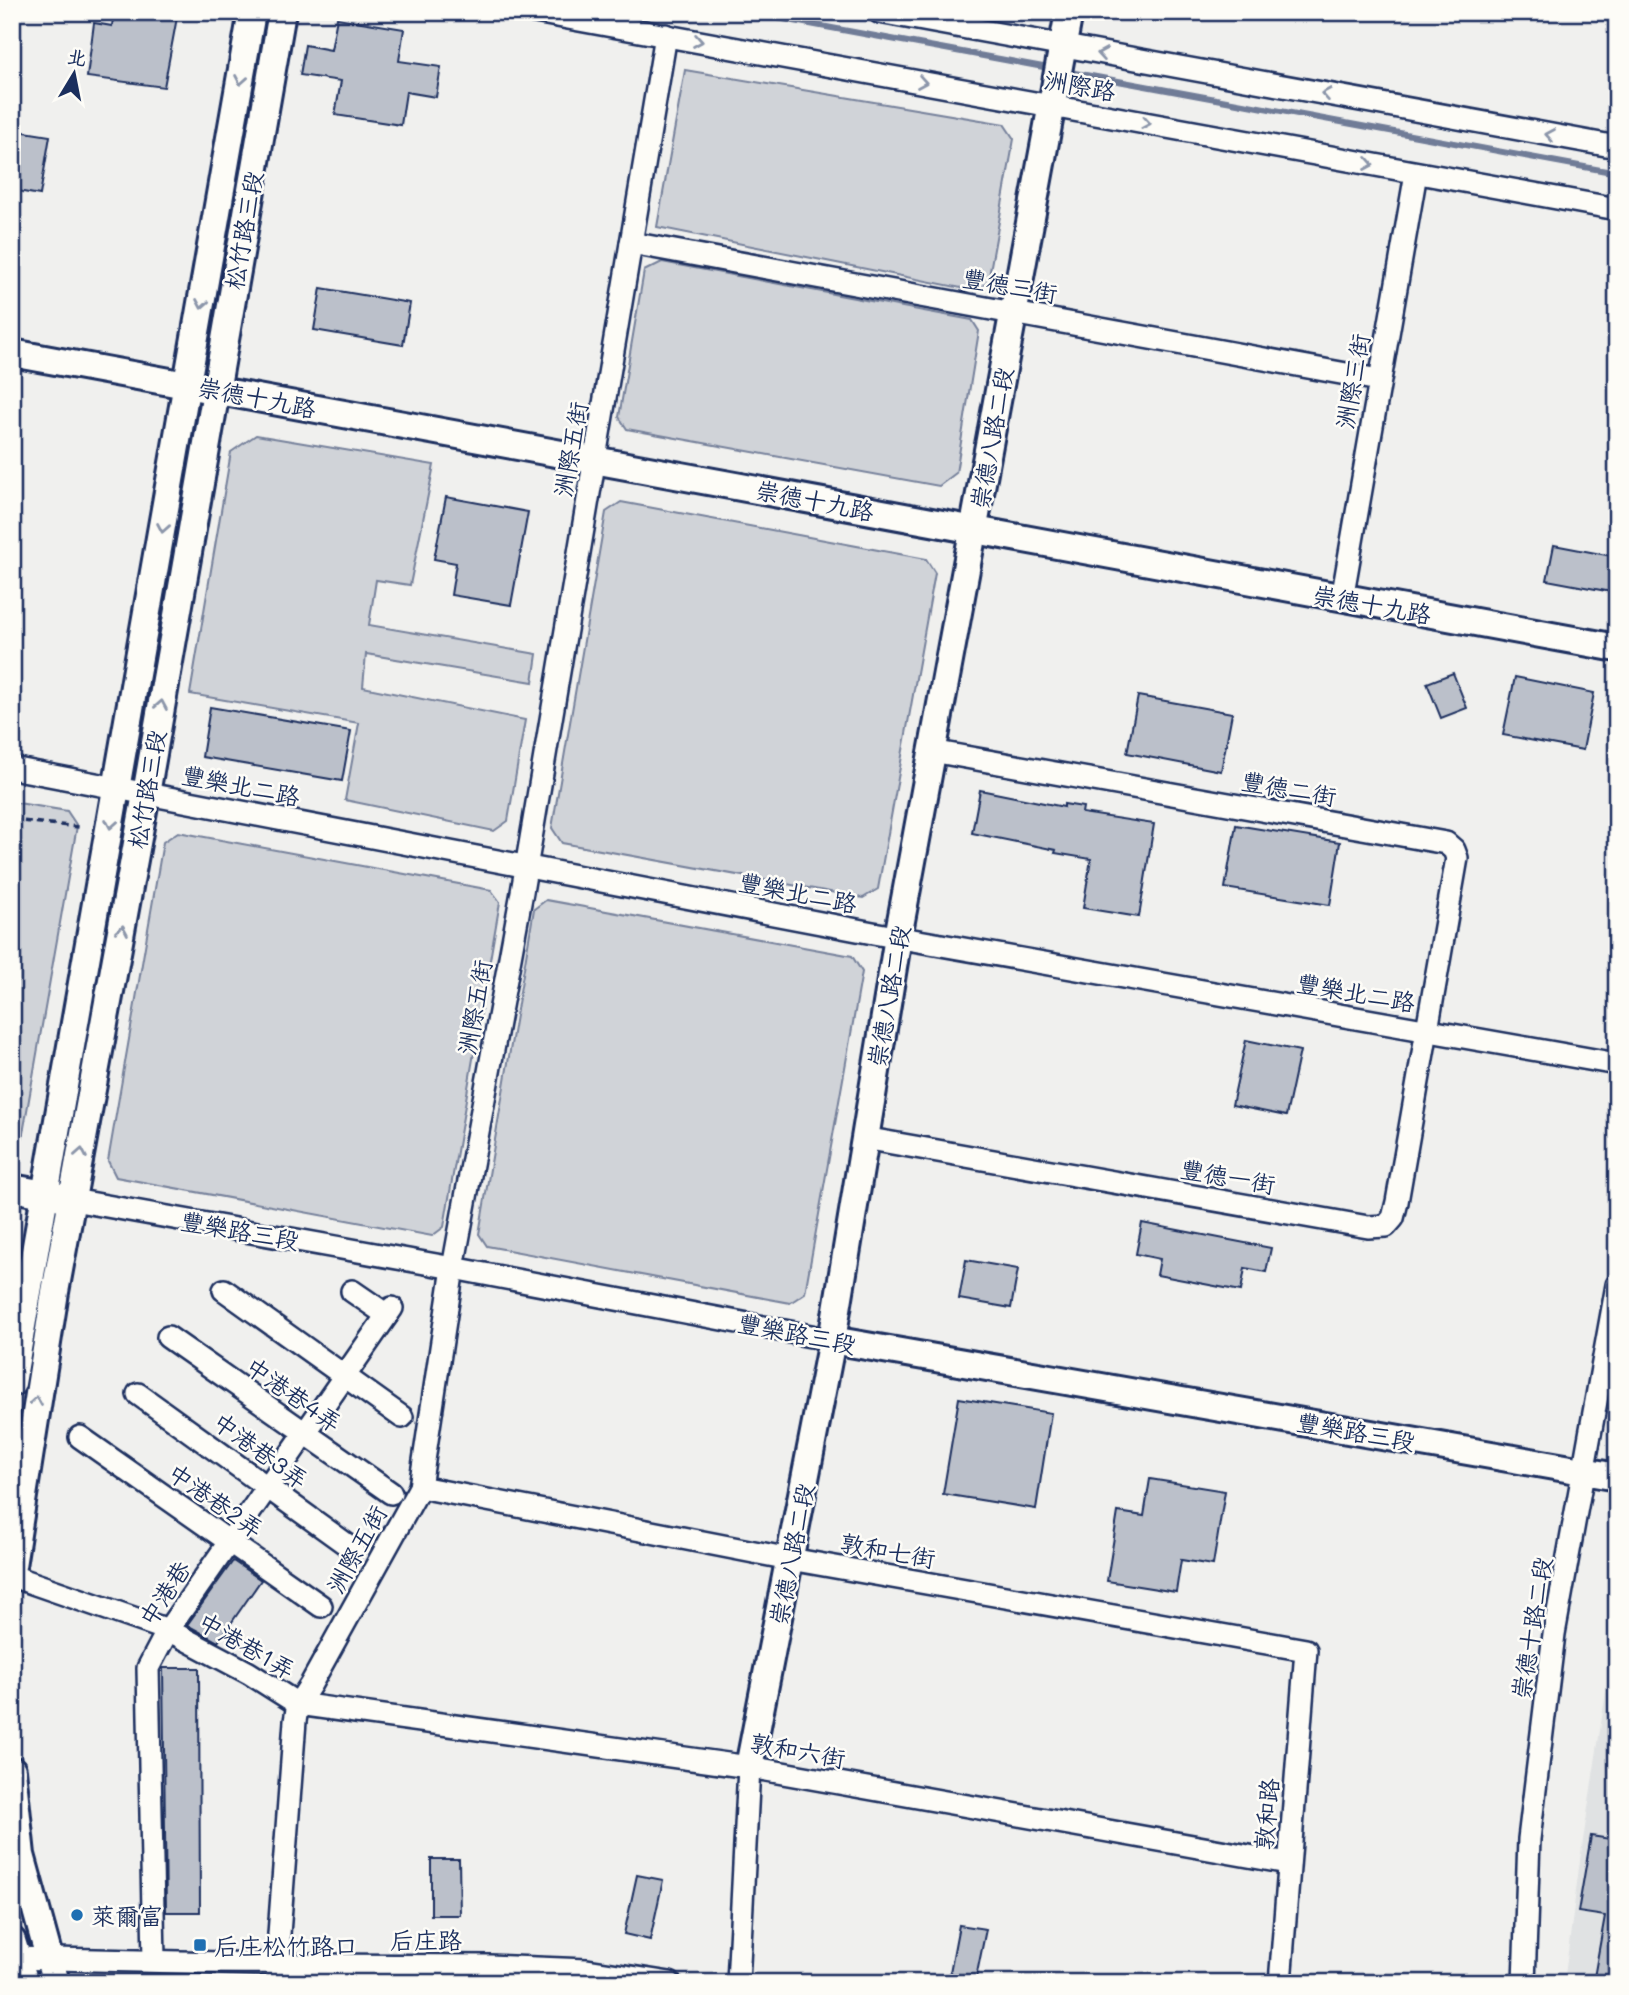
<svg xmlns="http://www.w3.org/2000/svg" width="1629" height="1995" font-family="Mali,'LXGW WenKai TC',sans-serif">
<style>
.built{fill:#e0e2e3}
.green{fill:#d0d3d8;stroke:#76819b;stroke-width:2}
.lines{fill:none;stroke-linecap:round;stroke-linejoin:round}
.stream{stroke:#6f7b97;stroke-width:6}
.building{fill:#bbc0ca;stroke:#1b2f5e;stroke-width:2}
.minor-casing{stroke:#1b2f5e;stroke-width:26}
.tertiary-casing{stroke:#1b2f5e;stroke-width:32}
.path{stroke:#1b2f5e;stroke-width:3.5;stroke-dasharray:7 5;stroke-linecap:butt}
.minor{stroke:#fdfcf7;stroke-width:21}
.tertiary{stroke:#fdfcf7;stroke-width:26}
.oneway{stroke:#8c96aa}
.poi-dot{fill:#1f6fb2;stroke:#fdfcf7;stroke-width:2.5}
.labels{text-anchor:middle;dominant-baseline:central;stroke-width:5;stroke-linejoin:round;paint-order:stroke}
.street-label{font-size:24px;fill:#1b2f5e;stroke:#fdfcf7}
.poi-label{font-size:24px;fill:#1b2f5e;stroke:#fdfcf7;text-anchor:start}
</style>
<rect width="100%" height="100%" fill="#f0f0ee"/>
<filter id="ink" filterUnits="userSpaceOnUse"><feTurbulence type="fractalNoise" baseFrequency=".0143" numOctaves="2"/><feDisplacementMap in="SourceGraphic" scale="14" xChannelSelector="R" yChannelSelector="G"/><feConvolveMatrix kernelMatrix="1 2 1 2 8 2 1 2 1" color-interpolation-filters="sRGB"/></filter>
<g filter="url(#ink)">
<path class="built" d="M1617,1620V1983H1564L1580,1860Z"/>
<g class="green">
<path d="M685,70L1004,124L1014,139L988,282L976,291L657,227Z"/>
<path d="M662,262L972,320L979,331L956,473L939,486L627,429L619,417L644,271Z"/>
<path d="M256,435L434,465L410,585L376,580L369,625L537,654L533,682L366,654L363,687L525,720L508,821L494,831L345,800L359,723L190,694L231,452Z"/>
<path d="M621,502L926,559L935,573L878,889L863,898L562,843L552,828L606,512Z"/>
<path d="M12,802L67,811L77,826L21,1145L12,1152Z"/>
<path d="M178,832L491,890L500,902L444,1227L432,1236L116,1177L108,1161L163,842Z"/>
<path d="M546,900L852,956L862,972L805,1293L790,1303L487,1246L479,1234L534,909Z"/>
</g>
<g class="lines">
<g class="stream">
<path d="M745,12L1054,69"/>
<path d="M1064,71L1617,173"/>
</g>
</g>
<g class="building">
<path d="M114,12H178L164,87L87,77L94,23L112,26Z"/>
<path d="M337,18L404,29L399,61L441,67L436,97L406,92L401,125L335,115L341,81L300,75L305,45L331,50Z"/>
<path d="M12,130L50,136L40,195L12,190Z"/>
<path d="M321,288L410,303L403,345L314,330Z"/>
<path d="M446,497L528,512L511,605L451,595L456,563L434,559Z"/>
<path d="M1554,545L1617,557V593L1547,580Z"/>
<path d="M1453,673L1467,708L1441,718L1427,683Z"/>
<path d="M1515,677L1594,693L1583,750L1503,735Z"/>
<path d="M1138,696L1232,713L1221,771L1127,753Z"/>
<path d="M210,707L351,731L342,781L202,757Z"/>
<path d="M980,790L1064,807V804L1083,807L1082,813L1154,824L1139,917L1083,908L1091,859L1055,853L1056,850L972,833Z"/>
<path d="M1236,825L1340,842L1330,905L1225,888Z"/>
<path d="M1246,1040L1300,1051L1286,1116L1232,1105Z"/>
<path d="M1142,1223L1271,1248L1266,1272L1245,1268L1241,1291L1157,1275L1160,1259L1136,1254Z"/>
<path d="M966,1260L1018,1269L1011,1308L959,1299Z"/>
<path d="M959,1398L1051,1413L1036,1509L943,1494Z"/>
<path d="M1150,1479L1225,1491L1213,1565L1181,1560L1176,1592L1107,1581L1118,1512L1144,1516Z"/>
<path d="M233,1561L261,1580L218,1642L187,1625Z"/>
<path d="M163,1668H199L200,1912H166Z"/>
<path d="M1591,1836L1617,1840V1983H1593L1605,1916L1578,1912Z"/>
<path d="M431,1859H459L460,1915H431Z"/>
<path d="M637,1875L663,1880L650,1940L624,1934Z"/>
<path d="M959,1925L986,1929L975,1983H948Z"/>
</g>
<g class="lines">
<defs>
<g id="minor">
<path d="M535,12L1617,209"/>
<path d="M879,12L1617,147"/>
<path d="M631,243L1379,380"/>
<path d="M1342,599L1416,173"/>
<path d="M12,768L873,933L1617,1064"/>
<path d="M864,1138L1368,1227L1386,1226L1393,1218L1397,1202L1457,858L1454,850L1446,843L932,751"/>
<path d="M73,1200L453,1268L832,1340"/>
<path d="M224,1290L402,1417"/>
<path d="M352,1291L387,1315"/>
<path d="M168,1337L391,1493"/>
<path d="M138,1394L353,1549"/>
<path d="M80,1437L321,1606"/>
<path d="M420,1487L790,1559L1306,1650L1280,1983"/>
<path d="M12,1576L168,1630L249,1673L298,1704L749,1767L1288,1863"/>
<path d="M12,1958L304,1965L490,1966L587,1970L670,1983"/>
<path d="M154,1960L148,1668L168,1630L392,1308"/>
<path d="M280,1964L279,1934L295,1721L298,1704L311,1684L420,1487L453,1268L522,892L666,35"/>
<path d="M738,1983L749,1767"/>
<path d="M1524,1983L1529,1839L1554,1634L1617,1285"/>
</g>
<g id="tertiary">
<path d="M12,353L1617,648"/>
<path d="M12,1188L61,1197"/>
<path d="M832,1340L1617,1477"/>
<path d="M12,1383L252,12"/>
<path d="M12,1566L55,1292L146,794L282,12"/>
<path d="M749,1767L832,1340L898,937L1069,12"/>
<path d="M12,1770L21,1855L56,1983"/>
<path d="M12,1941L25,1983"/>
</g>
</defs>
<use href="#minor" class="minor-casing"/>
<use href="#tertiary" class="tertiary-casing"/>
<path class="path" d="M12,820L79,827"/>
<use href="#minor" class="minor"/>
<use href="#tertiary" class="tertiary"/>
</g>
<defs><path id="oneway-chevron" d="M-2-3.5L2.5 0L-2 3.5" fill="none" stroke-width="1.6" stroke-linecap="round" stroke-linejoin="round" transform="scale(1.75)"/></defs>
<g class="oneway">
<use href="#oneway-chevron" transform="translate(698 41) rotate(10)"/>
<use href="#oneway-chevron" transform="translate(1102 54) rotate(-170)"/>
<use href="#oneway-chevron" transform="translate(241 80) rotate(100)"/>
<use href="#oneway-chevron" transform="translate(922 82) rotate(10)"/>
<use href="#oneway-chevron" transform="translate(1326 94) rotate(-170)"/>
<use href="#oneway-chevron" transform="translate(1146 123) rotate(10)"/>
<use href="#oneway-chevron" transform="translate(1550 135) rotate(-170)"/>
<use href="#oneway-chevron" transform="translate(1369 164) rotate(10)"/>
<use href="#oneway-chevron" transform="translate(202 304) rotate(100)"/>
<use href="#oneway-chevron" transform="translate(163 528) rotate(100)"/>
<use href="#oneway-chevron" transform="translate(161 705) rotate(-80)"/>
<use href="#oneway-chevron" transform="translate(111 824) rotate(100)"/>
<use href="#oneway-chevron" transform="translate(122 930) rotate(-80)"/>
<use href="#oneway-chevron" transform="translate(81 1153) rotate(-80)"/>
<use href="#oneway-chevron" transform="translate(36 1401) rotate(-81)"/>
</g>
</g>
<g class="poi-dot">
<circle cx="77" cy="1915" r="7"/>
<rect x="193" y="1938" width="14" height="14" rx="3.5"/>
</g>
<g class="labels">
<g class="street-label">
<text transform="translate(1080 85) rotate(10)">洲際路</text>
<text transform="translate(243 230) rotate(-80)">松竹路三段</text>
<text transform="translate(1010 285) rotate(10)">豐德三街</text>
<text transform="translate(1352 381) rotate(-80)">洲際三街</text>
<text transform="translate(257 397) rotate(11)">崇德十九路</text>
<text transform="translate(991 438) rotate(-80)">崇德八路二段</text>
<text transform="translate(570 449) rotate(-80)">洲際五街</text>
<text transform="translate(815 500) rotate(11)">崇德十九路</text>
<text transform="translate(1372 604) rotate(10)">崇德十九路</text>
<text transform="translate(241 785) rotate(11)">豐樂北二路</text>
<text transform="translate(1289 788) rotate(10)">豐德二街</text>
<text transform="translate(146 789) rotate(-80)">松竹路三段</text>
<text transform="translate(798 892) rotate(11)">豐樂北二路</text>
<text transform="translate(1356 992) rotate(10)">豐樂北二路</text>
<text transform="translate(888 996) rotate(-80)">崇德八路二段</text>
<text transform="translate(474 1007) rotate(-80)">洲際五街</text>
<text transform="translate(1228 1176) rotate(10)">豐德一街</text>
<text transform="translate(240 1230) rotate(10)">豐樂路三段</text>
<text transform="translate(797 1333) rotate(11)">豐樂路三段</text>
<text transform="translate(294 1394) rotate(35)">中港巷4弄</text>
<text transform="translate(1356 1431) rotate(10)">豐樂路三段</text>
<text transform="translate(261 1450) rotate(36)">中港巷3弄</text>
<text transform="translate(216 1500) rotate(35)">中港巷2弄</text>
<text transform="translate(356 1549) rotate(-61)">洲際五街</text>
<text transform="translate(888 1550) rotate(10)">敦和七街</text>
<text transform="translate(791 1554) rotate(-79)">崇德八路二段</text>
<text transform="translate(164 1593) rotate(-57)">中港巷</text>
<text transform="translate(1531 1628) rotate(-81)">崇德十路二段</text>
<text transform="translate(247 1645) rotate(30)">中港巷1弄</text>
<text transform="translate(798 1750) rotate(10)">敦和六街</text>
<text transform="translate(1266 1814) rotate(-85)">敦和路</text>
<text x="426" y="1939">后庄路</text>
</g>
<g class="poi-label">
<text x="91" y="1915">萊爾富</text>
<text x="214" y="1945">后庄松竹路口</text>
</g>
</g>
<rect width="1629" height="1995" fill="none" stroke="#fdfcf7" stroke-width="42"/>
<rect x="21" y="21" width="1587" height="1953" fill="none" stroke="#1b2f5e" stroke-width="2.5" filter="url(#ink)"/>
<g transform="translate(74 74) rotate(10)" stroke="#fdfcf7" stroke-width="5" paint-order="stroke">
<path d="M0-5L12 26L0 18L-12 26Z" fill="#1b2f5e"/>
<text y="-10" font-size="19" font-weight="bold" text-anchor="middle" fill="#1b2f5e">北</text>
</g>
</svg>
